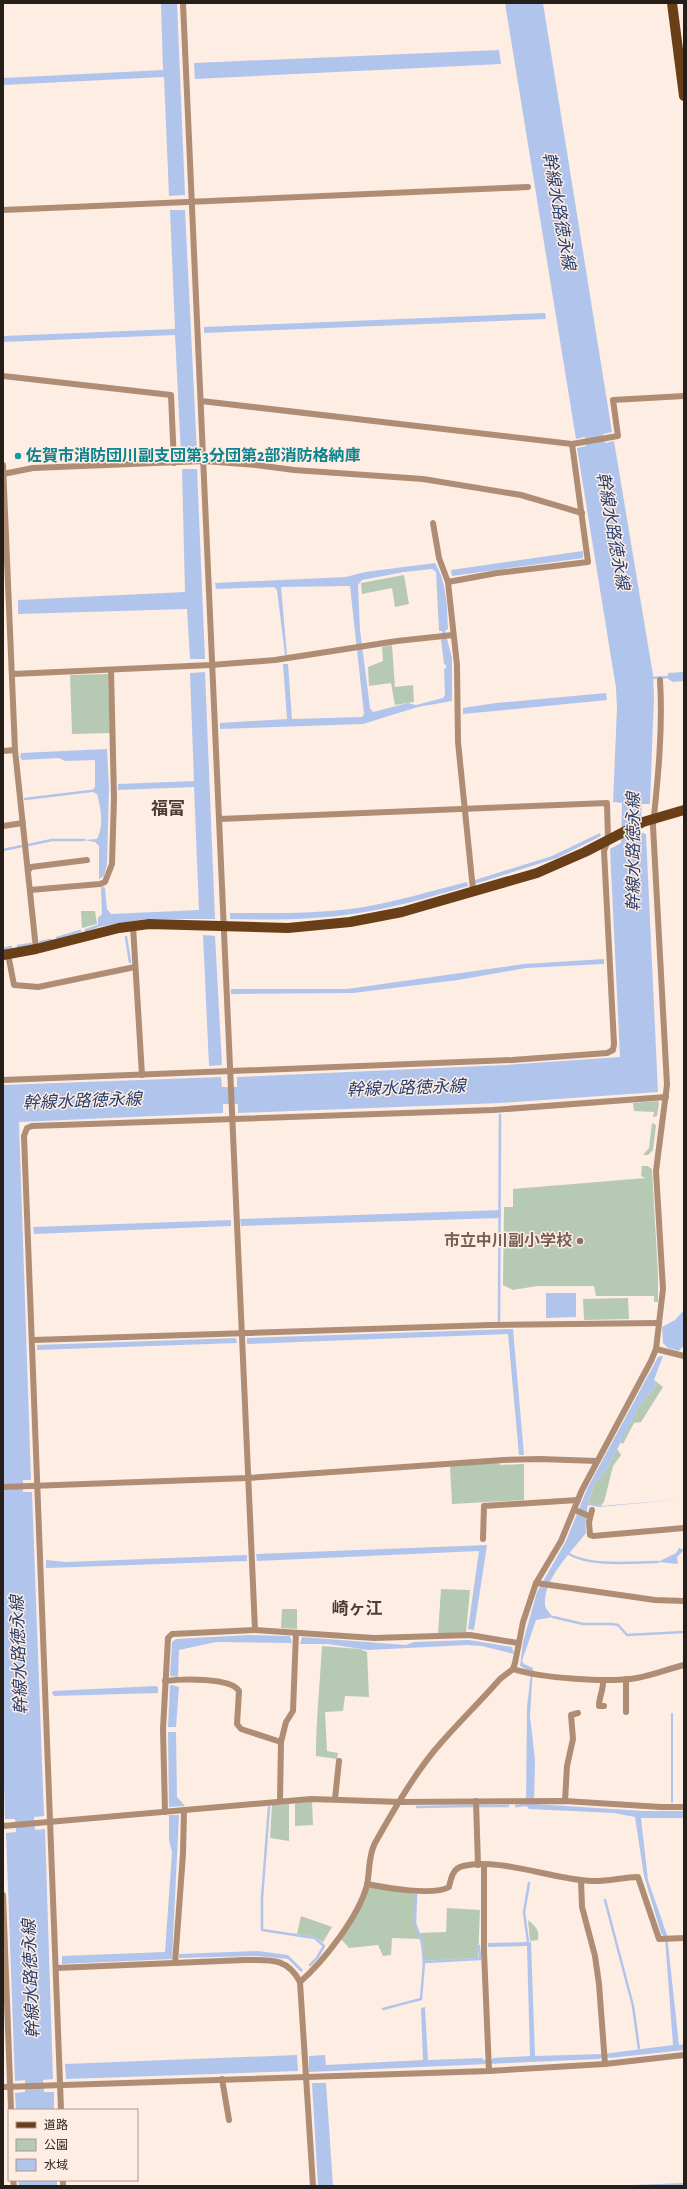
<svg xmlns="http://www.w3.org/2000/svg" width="687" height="2189" font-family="'Alegreya Sans','Noto Sans JP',sans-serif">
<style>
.green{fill:#b6cab3}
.water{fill:#b1c5ec;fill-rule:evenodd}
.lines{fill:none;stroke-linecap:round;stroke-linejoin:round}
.stream{stroke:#b1c5ec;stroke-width:2.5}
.minor{stroke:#ae8d74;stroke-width:6}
.primary{stroke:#6a3e17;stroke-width:10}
.culture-dot{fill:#0f9aa8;stroke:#feede3;stroke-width:1.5}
.education-dot{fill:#8d6e63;stroke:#feede3;stroke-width:1.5}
.labels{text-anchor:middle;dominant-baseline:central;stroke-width:3;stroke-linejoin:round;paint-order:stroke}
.culture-label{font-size:16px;font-weight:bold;fill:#0d838f;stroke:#feede3;text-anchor:start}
.education-label{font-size:16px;font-weight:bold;fill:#785e54;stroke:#feede3;text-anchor:end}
.water-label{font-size:17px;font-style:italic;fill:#273f70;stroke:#feede3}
.neighbourhood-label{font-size:17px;font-weight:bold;fill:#4c3c32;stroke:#feede3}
</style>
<rect width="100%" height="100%" fill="#feede3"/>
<g class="green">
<path d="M404,575L409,604L395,607L392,588L362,594L361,583Z"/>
<path d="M392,645L395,687L413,685L414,702L395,705L391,683L369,686L368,667L383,661L382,647Z"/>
<path d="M108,674L110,733L72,734L70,675Z"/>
<path d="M81,911H95L97,924L82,928Z"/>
<path d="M658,1101L659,1103L657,1116L653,1117L654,1112L634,1111L633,1103Z"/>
<path d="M652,1123L656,1125L653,1150L648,1155H643L649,1148Z"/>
<path d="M642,1166H648L652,1169L658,1275V1302H654V1296H596L594,1286H537L513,1290L503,1285L504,1207H513V1189L646,1178L641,1176Z"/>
<path d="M628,1298L629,1319L584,1320L583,1299Z"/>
<path d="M654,1380L663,1387L641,1422L634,1423L623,1444L620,1442L640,1405L656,1385Z"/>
<path d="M617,1449L621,1455L613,1466L604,1502L601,1506L588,1503L594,1485L608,1467Z"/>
<path d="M499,1463L500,1465L524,1464V1500L452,1504L450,1466Z"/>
<path d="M441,1589L470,1590L466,1632L438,1634Z"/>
<path d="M282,1609H297V1629L281,1628Z"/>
<path d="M322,1646L360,1649L367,1652L369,1697L345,1696L343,1711L325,1712L327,1751L338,1753L337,1759L316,1756C316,1719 320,1683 322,1646Z"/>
<path d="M312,1801L313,1825L295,1826V1803Z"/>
<path d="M289,1804V1841L270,1838L272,1805Z"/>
<path d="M369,1887L416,1894L415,1922L420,1939L392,1938L391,1955L383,1956L378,1945L349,1948L341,1939L363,1904Z"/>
<path d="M447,1908L480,1910L478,1958L423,1961V1943L419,1933L446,1932Z"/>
<path d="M301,1916L332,1927L323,1942L315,1937L297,1934Z"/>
<path d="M528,1920C535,1926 540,1930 538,1940L530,1941Z"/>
</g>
<g class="water">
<path d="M161,3H177L185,195L169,196L164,77L3,85V78L163,70Z"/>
<path d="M505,3H543L612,432L603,434L605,443L614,441L653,675L654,696L650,804H642L640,832L646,834L658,1092L501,1103L238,1113V1104H223V1113L19,1122L31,1480H23V1492H32L44,1816L34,1817L35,1830L45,1829L53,2079L43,2080L44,2092H54V2110H16L15,2093L25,2092V2080L15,2081L6,1833L16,1832L15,1819H5L3,1747V1085L221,1077L222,1087H237V1077L505,1065L620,1057L610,849L621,843L622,803L613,802L617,708L616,688L577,448L586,446L585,437L576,439Z"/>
<path d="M499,50L501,64L195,79L194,63Z"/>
<path d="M170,210H185L197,453L181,454L175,335L3,342V336L175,329Z"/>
<path d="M545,313L546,319L204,333V327Z"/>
<path d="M182,469H197L205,659H190L187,609L18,614V600L185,592Z"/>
<path d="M583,551V558L452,576L451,570Z"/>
<path d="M435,563C447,583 447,606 448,629L445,631L452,658V701L418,707L363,724L220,729V723L287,719L283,664H288L292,719L362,717L364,714L350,586L281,587L287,655H285L277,590L274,587L216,589L215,583L346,577L365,572ZM432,569L436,572L439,631H442L443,639L441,640L444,664L446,665V668L444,669L445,695L443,698L416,705L408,703L373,712L370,708L360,630L358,585L362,580L404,572Z"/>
<path d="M205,672L215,919H145L98,927V918L102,914L101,888L102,886L105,888L107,909L111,914L199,910L194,787L118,790V784L194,781L190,673Z"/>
<path d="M684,672V681L673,682L668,679V673Z"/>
<path d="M606,693L607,700L463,714V708L496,703Z"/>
<path d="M107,749L109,788L107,865L104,876L99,879V846L95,842L84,840L97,839C104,826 101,808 97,794L91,791L95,787V760L65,761L59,758L22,760L20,757L21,753Z"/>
<path d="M600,833L601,836L557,858L475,884V880L552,856Z"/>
<path d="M467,882L468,886C430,897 391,909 352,914C311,920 271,920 230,919V913C273,913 315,914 358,908C395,902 431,891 467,882Z"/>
<path d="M203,935L215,936L222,1065L209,1066Z"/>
<path d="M604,959V964L526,968L458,980L353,993L231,994V989H347L524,964Z"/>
<path d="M501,1210V1218L241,1226L240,1219Z"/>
<path d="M231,1220V1226L34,1234L33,1227Z"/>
<path d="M546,1293H576V1317L546,1318Z"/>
<path d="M684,1310V1345L679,1351L668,1348L663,1343L662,1327L675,1320Z"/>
<path d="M513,1329L524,1455H519L508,1334L247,1344V1338Z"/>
<path d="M236,1338L237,1343L37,1350V1345Z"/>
<path d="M661,1356H663L654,1380L656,1385L640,1405L608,1467L594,1485L588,1503L601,1506L684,1499L599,1507L588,1505C586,1514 585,1523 586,1533C572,1551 545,1578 545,1601C544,1608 549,1612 553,1617L536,1620L522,1661L524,1664L533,1668L530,1716L535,1760L534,1804L644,1811H684V1818H641L648,1880L667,1935L679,2045L684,2044V2050L610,2058L605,2056L599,2059L309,2072V2056L325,2055L326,2065L423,2060L421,2008L425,2007L428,2060L482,2058L484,2060H492L493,2058L530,2056L527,1946L488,1947V1943L531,1942L535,2056L603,2054L673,2045L665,1938L661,1933L644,1876L635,1817L614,1813L529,1809L526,1805L527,1707L531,1672L520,1666L523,1642L537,1592L566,1541L587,1489L658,1357Z"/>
<path d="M487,1545L474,1630L468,1629L479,1551L257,1561L256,1554Z"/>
<path d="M679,1548L684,1550L677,1557L678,1564L658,1562L676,1553Z"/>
<path d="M247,1555V1561L46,1568V1560L66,1562Z"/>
<path d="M248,1635L290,1636L292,1643L216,1642L179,1650L178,1677L170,1676L172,1642L176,1639Z"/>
<path d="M302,1637L406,1645L414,1642L469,1640L512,1647L514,1654L482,1646L467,1645L368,1650L328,1644H300Z"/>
<path d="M172,1685L179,1687L176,1727H168L170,1686Z"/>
<path d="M156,1686L158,1687V1693L54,1696L52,1693L53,1691Z"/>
<rect x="671" y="1713" width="2" height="90"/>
<path d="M168,1732H176L177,1797L185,1806L169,1807Z"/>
<path d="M169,1815H179L172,1959L62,1964V1956L165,1952L172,1852L169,1840Z"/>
<path d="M258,1951L288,1955L303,1970L301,1972L288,1959L256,1956L179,1958V1954Z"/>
<path d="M297,2055L298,2071L66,2079L65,2064Z"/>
<path d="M312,2083H326L333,2186H318Z"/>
<path d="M18,2180H57V2186H19Z"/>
<path d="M684,2183V2186H606Z"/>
</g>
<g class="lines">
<g class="stream">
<path d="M651,678L670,677"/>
<path d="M25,799L91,791"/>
<path d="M28,845L52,840H84"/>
<path d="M3,850L22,846"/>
<path d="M86,930L98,926"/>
<path d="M126,937L130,962"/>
<path d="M57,938L80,931"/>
<path d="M40,942L51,940"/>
<path d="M18,946L31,944"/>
<path d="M3,949L11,947"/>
<path d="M499,1322L500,1115"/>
<path d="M569,1554C590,1567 634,1562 658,1562"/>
<path d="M553,1617L583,1624H612L618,1625L627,1635L684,1632"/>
<path d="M480,1806H508"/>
<path d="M516,1806L526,1805"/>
<path d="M269,1807L262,1898V1930L315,1938L324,1946L317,1958L310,1965"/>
<path d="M417,1807L473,1806"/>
<path d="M416,1894L415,1923L422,1943L424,1962"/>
<path d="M605,1900L633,2006L639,2049"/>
<path d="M528,1942L524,1912L529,1883"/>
<path d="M383,2009L421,1999L424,1962L480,1959L479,1946"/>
</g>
<g class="minor">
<path d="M3,210L528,187"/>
<path d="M3,376L171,395L174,463"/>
<path d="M201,401L572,444L618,436L613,400L684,396"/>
<path d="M3,465L15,750L36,949"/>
<path d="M3,474L33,468L204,461L256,465L294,470L423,479L521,495L582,513"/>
<path d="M433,523L439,558L448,582L497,573L588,562L572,444"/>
<path d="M448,582L457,665L458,742L473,890"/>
<path d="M13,674L211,665L275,660L397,641L453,635"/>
<path d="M3,751L15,750"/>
<path d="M219,819L255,1630"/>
<path d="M3,826L23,823"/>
<path d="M28,871L31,867L87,860"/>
<path d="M30,890L100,884L105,882L112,864L114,798L111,670"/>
<path d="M133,926L142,1075"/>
<path d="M8,954L14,985L38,987L135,967"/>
<path d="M3,1080L512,1060L607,1053L613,1050L614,1044L604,851L608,840L607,803L219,819L183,3"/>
<path d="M33,1340L490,1325L659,1323"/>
<path d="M656,1349L684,1356"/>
<path d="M3,1487L248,1478L503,1460L540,1459L597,1461"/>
<path d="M575,1510L589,1516"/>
<path d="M592,1510L589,1522L590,1535L593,1536L684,1528"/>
<path d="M483,1539L484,1506L578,1500"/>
<path d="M536,1583L655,1600L684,1601"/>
<path d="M513,1669C541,1678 607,1683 637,1678C653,1675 668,1669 684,1665"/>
<path d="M603,1680C604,1689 599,1696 599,1706H604"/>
<path d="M165,1681C180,1679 231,1677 239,1691L237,1724L241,1729L281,1742"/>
<path d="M626,1712V1679"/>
<path d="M335,1799L339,1761"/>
<path d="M280,1801L281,1742L286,1722L293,1711L296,1633"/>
<path d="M476,1801L478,1865"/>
<path d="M565,1801L567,1766L573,1739L571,1715L578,1713"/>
<path d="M165,1812L163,1729L168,1638L172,1634L255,1630L374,1638L470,1635L518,1643"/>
<path d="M3,1826L311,1799L400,1802L565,1801L661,1807H684"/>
<path d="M484,1865V1952L489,2071"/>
<path d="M581,1880L582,1907L595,1956L599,1984L605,2064"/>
<path d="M367,1884C386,1888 434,1896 449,1887C451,1878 453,1868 463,1866C499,1857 554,1880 592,1881C607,1882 623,1877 638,1877L659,1939L684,1938"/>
<path d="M3,1895L11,2110"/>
<path d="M175,1963L183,1854L184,1811"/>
<path d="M56,1968L245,1960C269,1960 287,1957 300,1982L313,2186"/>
<path d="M300,1982C324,1961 359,1916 367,1885C370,1871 368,1856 375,1843C392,1813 412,1778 434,1751C455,1726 479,1703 500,1679L513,1669L515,1663L523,1622L536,1583L561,1541L582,1490L651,1361L656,1349L663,1289L656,1171L667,1085L653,826C658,778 663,728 660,680"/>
<path d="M222,2079L229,2120"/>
<path d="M3,2087L489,2071L605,2064L684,2055"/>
<path d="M61,2110L24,1136L27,1128L32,1126L493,1110L666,1097"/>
<path d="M13,2180L14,2186"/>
<path d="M63,2180V2186"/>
</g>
<g class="primary">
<path d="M672,3L684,96"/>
<path d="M3,955L36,949L119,928L149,924L288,928L350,922L402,912L537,873L585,852L643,822L684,810"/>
</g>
</g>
<circle class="culture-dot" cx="18" cy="456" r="4"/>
<circle class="education-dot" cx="580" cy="1241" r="4"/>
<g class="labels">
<g class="culture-label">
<text x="26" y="456">佐賀市消防団川副支団第3分団第2部消防格納庫</text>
</g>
<g class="education-label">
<text x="572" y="1241">市立中川副小学校</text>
</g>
<g class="water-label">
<text transform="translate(559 211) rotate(80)">幹線水路徳永線</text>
<text transform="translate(613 531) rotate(80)">幹線水路徳永線</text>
<text transform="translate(633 852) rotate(-90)">幹線水路徳永線</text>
<text transform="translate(406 1088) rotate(-2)">幹線水路徳永線</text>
<text transform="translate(82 1101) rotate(-2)">幹線水路徳永線</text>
<text transform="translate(19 1655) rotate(-92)">幹線水路徳永線</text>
<text transform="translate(31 1979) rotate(-92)">幹線水路徳永線</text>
</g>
<g class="neighbourhood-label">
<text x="168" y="808">福富</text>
<text x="357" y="1608">崎ヶ江</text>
</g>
</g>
<rect width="687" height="2189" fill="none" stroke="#251e19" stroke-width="8"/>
<rect x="8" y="2109" width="130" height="72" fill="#feede3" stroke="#a79a92"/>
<rect x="16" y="2122" width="20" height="6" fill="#6a3e17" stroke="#a79a92"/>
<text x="44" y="2129" font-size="12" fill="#251e19">道路</text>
<rect x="16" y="2139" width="20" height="12" fill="#b6cab3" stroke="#a79a92"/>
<text x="44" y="2149" font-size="12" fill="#251e19">公園</text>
<rect x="16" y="2159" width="20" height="12" fill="#b1c5ec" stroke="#a79a92"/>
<text x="44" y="2169" font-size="12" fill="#251e19">水域</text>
</svg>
